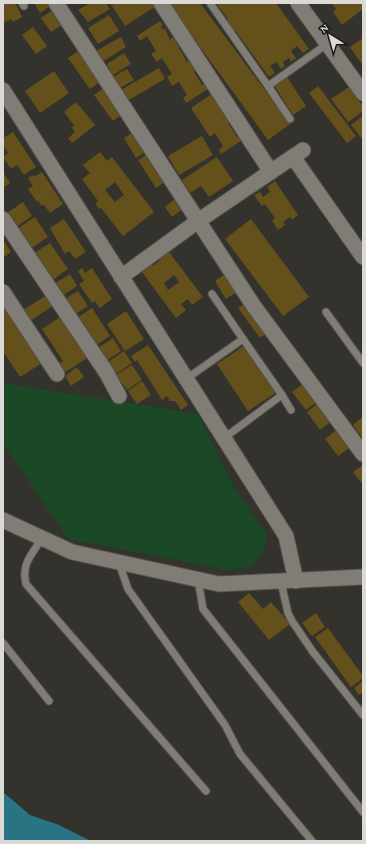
<svg xmlns="http://www.w3.org/2000/svg" width="366" height="844" font-family="'Crimson Pro',serif">
<style>
.green{fill:#1b4825}
.water{fill:#297482}
.building{fill:#64501a;fill-rule:evenodd}
.lines{fill:none;stroke-linecap:round;stroke-linejoin:round}
.service-casing{stroke:#524f4b;stroke-width:9}
.minor-casing{stroke:#524f4b;stroke-width:17}
.service{stroke:#807d76;stroke-width:7}
.minor{stroke:#807d76;stroke-width:15}
</style>
<rect width="100%" height="100%" fill="#34322c"/>
<path class="green" d="M3,383L198,414L234,487L266,533L264,552L251,567L228,570L68,539L3,443Z"/>
<path class="water" d="M3,792L30,815L59,825L91,841H3Z"/>
<g class="building">
<path d="M3,3H15L22,17L13,22L11,19L3,23Z"/>
<path d="M34,3H50L52,5L40,13Z"/>
<path d="M90,3H106L110,9L88,22L78,10Z"/>
<path d="M110,3H158L159,4L125,26Z"/>
<path d="M168,3H200L290,124L268,140Z"/>
<path d="M216,3H276L309,49L303,53L297,46L291,51L296,58L291,62L289,58L283,62L285,66L281,69L276,62L270,66L275,73L269,77L235,30L234,31L226,21L228,19Z"/>
<path d="M331,3H363V9L342,25L333,12L336,9Z"/>
<path d="M53,10L62,25L51,32L41,18Z"/>
<path d="M109,15L119,31L98,44L88,28Z"/>
<path d="M160,21L163,25L161,26L163,30L165,28L170,40L173,37L187,62L189,61L196,71L194,72L202,85L204,84L208,89L186,103L183,98L187,95L179,82L172,86L167,77L172,74L162,58L157,62L151,54L156,51L147,36L140,41L137,36Z"/>
<path d="M33,27L47,46L36,54L22,35Z"/>
<path d="M121,37L126,47L102,62L96,51Z"/>
<path d="M363,38V61L361,63L350,47Z"/>
<path d="M82,48L104,79L90,89L68,58Z"/>
<path d="M124,53L131,64L113,75L107,64Z"/>
<path d="M159,68L165,79L127,101L121,90Z"/>
<path d="M127,69L134,80L120,88L113,77Z"/>
<path d="M54,71L69,93L40,113L25,91Z"/>
<path d="M287,77L306,106L293,115L274,85Z"/>
<path d="M107,86L126,112L113,121L94,95Z"/>
<path d="M318,86L356,136L347,143L309,93Z"/>
<path d="M349,87L363,106V111L348,122L331,99Z"/>
<path d="M213,93L231,121L228,123L237,137L241,135L244,139L221,154L219,150L223,146L215,133L210,137L191,108Z"/>
<path d="M76,102L95,125L72,143L68,138L75,132L72,128L74,125L64,112Z"/>
<path d="M363,116V140L351,125Z"/>
<path d="M136,130L148,150L136,158L124,138Z"/>
<path d="M13,132L36,167L24,175L17,165L11,169L3,157L8,153L3,145V138Z"/>
<path d="M202,136L213,155L179,175L168,156Z"/>
<path d="M100,152L107,161L112,157L154,212L123,236L101,208L99,209L95,203L98,201L82,179L90,173L83,165ZM115,182L124,195L115,202L105,190Z"/>
<path d="M151,152L169,179L156,188L138,160Z"/>
<path d="M217,157L233,181L209,197L201,186L190,193L182,180Z"/>
<path d="M3,172L10,183L3,188Z"/>
<path d="M42,172L63,204L50,213L44,205L42,206L38,201L37,202L28,189L33,186L28,178L33,175L34,177Z"/>
<path d="M275,181L298,215L292,220L290,217L283,222L285,225L278,230L272,221L275,218L265,204L262,206L254,195L260,192L263,197L270,192L267,187Z"/>
<path d="M176,198L184,208L172,217L165,207Z"/>
<path d="M23,202L32,216L16,227L7,213Z"/>
<path d="M35,217L48,237L30,249L17,229Z"/>
<path d="M64,219L86,252L75,259L69,251L65,254L50,228Z"/>
<path d="M251,219L309,297L283,316L225,239Z"/>
<path d="M3,240L11,252L3,258Z"/>
<path d="M50,243L68,269L51,281L33,254Z"/>
<path d="M166,248L203,297L192,305L188,299L181,304L186,310L176,318L139,268L149,261L153,266L160,260L157,255ZM174,275L179,282L168,290L164,283Z"/>
<path d="M82,268L85,273L92,268L112,299L100,308L95,301L92,303L79,284L84,281L78,271Z"/>
<path d="M228,272L240,290L226,299L215,281Z"/>
<path d="M70,274L77,286L62,296L54,284Z"/>
<path d="M78,291L88,306L74,315L63,300Z"/>
<path d="M47,295L54,305L30,321L23,310Z"/>
<path d="M248,301L270,331L260,338L238,308Z"/>
<path d="M3,303L42,363L20,377L3,351Z"/>
<path d="M92,308L110,336L95,346L77,318Z"/>
<path d="M126,311L144,339L125,351L107,324Z"/>
<path d="M60,317L87,358L64,373L59,364L63,361L42,329Z"/>
<path d="M113,338L121,351L106,361L98,348Z"/>
<path d="M148,345L188,405L181,410L175,401H170L167,396L162,400L137,360L135,362L131,356Z"/>
<path d="M245,345L277,392L248,411L217,364Z"/>
<path d="M124,351L132,363L116,374L108,362Z"/>
<path d="M132,365L142,380L127,390L116,375Z"/>
<path d="M77,367L84,377L71,386L65,376Z"/>
<path d="M142,381L151,395L137,404L128,391Z"/>
<path d="M305,382L319,400L306,410L292,392Z"/>
<path d="M320,402L334,419L320,430L307,412Z"/>
<path d="M363,417V439L353,425Z"/>
<path d="M339,428L353,445L338,456L325,439Z"/>
<path d="M363,465V485L353,472Z"/>
<path d="M249,593L263,609L271,602L290,624L269,640L238,602Z"/>
<path d="M316,613L325,627L312,636L302,623Z"/>
<path d="M328,628L363,676V678L351,687L315,637Z"/>
<path d="M363,681V692L359,695L354,688Z"/>
</g>
<g class="lines">
<defs>
<g id="service">
<path d="M22,3L24,6"/>
<path d="M210,3L268,86L327,44"/>
<path d="M268,86L290,119"/>
<path d="M212,294L243,339"/>
<path d="M326,312L363,363"/>
<path d="M186,379L243,339L282,395L224,438"/>
<path d="M282,395L291,410"/>
<path d="M42,538C32,555 21,563 26,584L206,791"/>
<path d="M119,563L128,589L225,725L240,754L312,841"/>
<path d="M198,579L203,609L363,812"/>
<path d="M281,582L288,613L292,621L313,652L363,715"/>
<path d="M3,643L49,701"/>
</g>
<g id="minor">
<path d="M56,3L253,305L363,454"/>
<path d="M161,3L271,172"/>
<path d="M298,3L363,93"/>
<path d="M3,90L286,536L296,581"/>
<path d="M293,157L363,257"/>
<path d="M3,219L106,372L119,396"/>
<path d="M121,277L198,221L303,150"/>
<path d="M3,292L57,374"/>
<path d="M3,520L72,552L219,584L363,577"/>
</g>
</defs>
<use href="#service" class="service-casing"/>
<use href="#minor" class="minor-casing"/>
<use href="#service" class="service"/>
<use href="#minor" class="minor"/>
</g>
<rect width="366" height="844" fill="none" stroke="#dcdad7" stroke-width="8"/>
<g transform="translate(330 36) rotate(323)" stroke="#1b1917" stroke-width="3" paint-order="stroke">
<path d="M0-3L7 15L0 10L-7 15Z" fill="#dcdad7"/>
<text y="-6" font-size="11" font-weight="bold" text-anchor="middle" fill="#dcdad7">N</text>
</g>
</svg>
